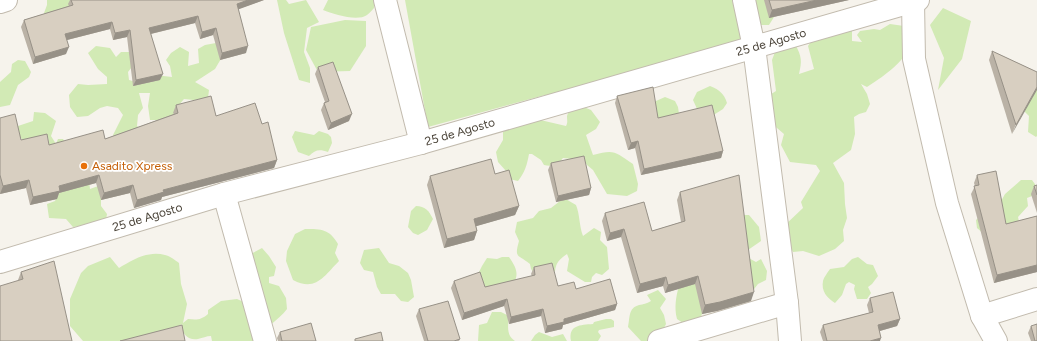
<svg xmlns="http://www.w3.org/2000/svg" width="1037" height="341" font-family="Figtree,sans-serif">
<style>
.green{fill:#d2eab5}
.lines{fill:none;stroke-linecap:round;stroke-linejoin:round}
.minor-casing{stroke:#c2bbae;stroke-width:24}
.minor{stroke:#fff;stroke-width:22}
.wall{fill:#bab2a6}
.shaded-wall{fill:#979187}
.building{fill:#d8cfc1;stroke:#979187}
.food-dot{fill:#e8710a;stroke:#fff;stroke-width:1.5}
.labels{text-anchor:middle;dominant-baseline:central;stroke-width:3.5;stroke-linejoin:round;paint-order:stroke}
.street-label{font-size:12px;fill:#4b4439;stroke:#fff}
.food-label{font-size:12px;fill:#c56008;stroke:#fff;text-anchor:start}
</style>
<rect width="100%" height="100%" fill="#f6f3ec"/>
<g class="green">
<path d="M47,0H74L76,12L50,23L44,13L47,5Z"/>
<path d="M277,0H286L289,4L306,0L319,22L307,28L304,52L310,68V83L299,80L284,33Z"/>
<path d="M328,0H374V8C372,10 370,13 367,15C357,22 334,14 323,10Z"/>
<path d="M405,0H732L743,41L577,87L574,91L551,103L545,95L428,127Z"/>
<path d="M738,0H770L774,17L769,25H761L742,14Z"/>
<path d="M943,8L971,21L962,59L938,90L944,58L930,25Z"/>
<path d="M345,20L366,21V46L350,71L318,72L306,50L311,27Z"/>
<path d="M890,24L904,26C905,32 908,39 908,45C909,60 878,80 867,87L861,84L867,94L870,104L866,112L859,114L854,117L855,134L851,150L833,163L844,183L845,204L847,218L843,230L844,241L835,249L819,256L803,251L793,252L786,238L784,226L803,208L801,202L820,171L816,165L790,162L781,145L784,134L770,122L768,96L776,91L772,60L775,52L795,44C802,57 802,61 799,74L814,69L808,46L812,40L852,30V41L862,42L857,35L860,31L874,29L880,30Z"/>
<path d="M216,43L225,52L215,69L195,82L209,90L208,98L194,100L184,99L178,106L179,111L170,120H150L148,106L150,93H139L143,108L138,115L137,126L149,135L117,148L113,135L123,115L118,108L107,106L100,108L88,116L77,117L70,107L69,95L78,84L88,85L107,84V77L98,69L88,53L96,46L110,48L116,57L121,52H132L135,63L128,72L129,80L140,83L155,75L172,77L170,66L166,60L171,53L180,47L189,52L188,66L199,63L198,49L205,45Z"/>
<path d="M18,60L25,61L31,72L29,77L18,85L10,105L0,107V82L11,72L12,64Z"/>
<path d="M710,86C720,90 724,94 727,103L723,109L712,116L698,111L693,100L697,92Z"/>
<path d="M1037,87V136L1036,137L1028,132L1029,116L1022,109Z"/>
<path d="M665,97L675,101L678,107L679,114L660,122L650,110L656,101Z"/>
<path d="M579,105L591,110L600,122L596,129L586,135L593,155C615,149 615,152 633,164L638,184L637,191L627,196L607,194L593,170L587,165L582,158L572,159L563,158C558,165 552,167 544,165L541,160L532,154H529C527,165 525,172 518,181L509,179L506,171L498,162L496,152L503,140V132L519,123L536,119L566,126C568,122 567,121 567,116C568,111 575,108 579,105Z"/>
<path d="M34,112L45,113L56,121L51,136L56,144L58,139H63L71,152L88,174L90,189L101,185V206L107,214L106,220L82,226L73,227L66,219L49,218L47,204L55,201L59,193L51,159L48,137L24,141L18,135L15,127L33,121Z"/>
<path d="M295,131L314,135L319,131L328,134L331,137L332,143L328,152C319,149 315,150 309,156L298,152L292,137Z"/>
<path d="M1021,180H1032L1037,187V194L1027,198L1028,206L1018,217L1020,226L985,235L977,228L976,220L987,209L999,205L1005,194Z"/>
<path d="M564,198L576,205C580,215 579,225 583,236L594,228L601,232L600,240L607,247L609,269L602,275L596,273L592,277L591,282H585L567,271L569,259L567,254C560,259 556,262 555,271L545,278H538L531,269L530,264C518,254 514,259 519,241L515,232L517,222L533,218L539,211L551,208Z"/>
<path d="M416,206C425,206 429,211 433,219L427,230L418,235L413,233L408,227L411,211Z"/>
<path d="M743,215H749L759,227L761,241L748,250Z"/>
<path d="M305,229C322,229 329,229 338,244L335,253L339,261C324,276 316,292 293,280L286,261L287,251L295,234Z"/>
<path d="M262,248L269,256L276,267L274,276L269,277V283L279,286L286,298L287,309C278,321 263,329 253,341H212L211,336C206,336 203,338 198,339C188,341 181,333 182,324L155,339L146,341H83L70,326V299L81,273L88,266L110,257L119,268C132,260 149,250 165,255C170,256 175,260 179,263L181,284L187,304L183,323L188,319C197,320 201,320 208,314V310L221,301L237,299L246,303L249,255Z"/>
<path d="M379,248L389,263L399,266L408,273L411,280L414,297L408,302L401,301L395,294H381L377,287L373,272L364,270L360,263L364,250Z"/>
<path d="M743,255L756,262L761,259L767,271L766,280L758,284L751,293Z"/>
<path d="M502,257H509C519,271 519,277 509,291L483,287V281L478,274L482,266L487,258L497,259Z"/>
<path d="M858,257L867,264L873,265L878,276L872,284L868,287L871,293L867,299H857L854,289L855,285L849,282L846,284L842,295L835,303C827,298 821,291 823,281C824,277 828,272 830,269L844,267L852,259Z"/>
<path d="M694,277L707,311L702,314L699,322L683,323L677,319C674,308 676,296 679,286Z"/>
<path d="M658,290L666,299L660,308L664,315L666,324L664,328L651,341H641L628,327C630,318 628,308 639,305C644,304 646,304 651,301L647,295Z"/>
<path d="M492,312H501L509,316C508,326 506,335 515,341H478L479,325L487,323Z"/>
<path d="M606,319H611L614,321V327L599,330L598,332L601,336L598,341H571C568,325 580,325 593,324L594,322Z"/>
<path d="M539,332L552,337L563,334L567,341H531L535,335Z"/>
</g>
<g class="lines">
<defs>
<g id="minor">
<path d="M385,0L421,143"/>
<path d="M744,0L754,47L787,303L790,341"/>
<path d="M0,2L6,0"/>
<path d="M913,2L914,59L947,203L982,316L996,341"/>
<path d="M224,194L265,341"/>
<path id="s1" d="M0,262L224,194L421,143L918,0"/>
<path d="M982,316L1037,299"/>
<path d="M659,341L787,303"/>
</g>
</defs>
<use href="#minor" class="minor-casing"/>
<use href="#minor" class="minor"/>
</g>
<g class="wall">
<path d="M70,0H264L238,9L246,53L220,60L213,35L200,39L195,23L151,34L160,80L133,86L127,37L113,40L110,29L67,40L66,54L33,64L21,27L24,20L69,6L68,4Z"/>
<path d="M764,0H849L769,18Z"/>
<path d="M992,51L1037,72L1012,134L989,60Z"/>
<path d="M318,67L349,121L328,130L321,110L324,103L325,102L315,74Z"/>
<path d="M617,96L658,118L723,151L721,158L641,175L635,148L628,150L615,103Z"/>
<path d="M176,105L216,116L262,124L277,160L274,168L162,197L161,200L134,208L130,193L101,200L96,183L59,193L57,199L30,205L26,188L0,194V118L21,140L49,145L105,139L174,114L173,113Z"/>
<path d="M551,163L591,188L589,195L556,202L548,170Z"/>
<path d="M495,174L519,206L515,215L476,226L477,231L474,240L444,248L427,185L430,176Z"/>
<path d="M977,175L1006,224L1037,216V272L994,283L971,194L975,186L974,183Z"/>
<path d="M1037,185V213L1031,194L1034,186Z"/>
<path d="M680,192L751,301L717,311L702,314L695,284L665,293L663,286L637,293L621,237L607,241L602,221L605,213L652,231L681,222L677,200Z"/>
<path d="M534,267L558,286L576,289L617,304L615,310L563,325L562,329L545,333L541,316L509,324L504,306L462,320L451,288L454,281L485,287L532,276L531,274Z"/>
<path d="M21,272L72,341L18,280Z"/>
<path d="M870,298L900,319L897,326L880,331V341H823L820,332L823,325L869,313L867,305Z"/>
<path d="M419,309L460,339L459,341H424L416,316Z"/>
<path d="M1031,326L1037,341H1031L1028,333Z"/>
<path d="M280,332L316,341H278L277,338Z"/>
</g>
<g class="shaded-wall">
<path d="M248,0H264L234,11L237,4Z"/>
<path d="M817,0H849L769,18L772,10Z"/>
<path d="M198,16L195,23L146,35L149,28Z"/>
<path d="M112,22L110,29L63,41L65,34Z"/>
<path d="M216,28L213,35L200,39L202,32Z"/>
<path d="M130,30L127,37L113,40L115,33Z"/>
<path d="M248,46L246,53L220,60L222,53Z"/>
<path d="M69,47L66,54L33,64L35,57Z"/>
<path d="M163,74L160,80L133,86L136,80Z"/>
<path d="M1037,87V90L1012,134L1016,125Z"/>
<path d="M352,114L349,121L328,130L331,123Z"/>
<path d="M638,141L635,148L628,150L631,143Z"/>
<path d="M723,151L721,158L641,175L644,169Z"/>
<path d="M277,160L274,168L162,197L161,200L134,208L137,200L163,190Z"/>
<path d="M99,175L96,183L59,193L57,199L30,205L33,197L59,186Z"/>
<path d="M29,180L26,188L0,194L3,186Z"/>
<path d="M133,185L130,193L101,200L104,193Z"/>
<path d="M591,188L589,195L556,202L558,196Z"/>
<path d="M519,206L515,215L470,228L474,219Z"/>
<path d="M624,229L621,237L607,241L610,233Z"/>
<path d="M477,231L474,240L444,248L447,239Z"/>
<path d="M1037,265V272L994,283L997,275Z"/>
<path d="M698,276L695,284L665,293L668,285Z"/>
<path d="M666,277L663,286L637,293L640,284Z"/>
<path d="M754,292L751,301L717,311L702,314L705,305Z"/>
<path d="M507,299L504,306L462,320L464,313Z"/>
<path d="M617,304L615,310L563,325L562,329L545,333L547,326L564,319Z"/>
<path d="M543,309L541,316L509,324L511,317Z"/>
<path d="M900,319L897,326L876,332L878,325Z"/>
<path d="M881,338L880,341H870Z"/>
</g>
<g class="building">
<path d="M71,0H248L237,4L248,46L222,53L216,28L202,32L198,16L149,28L163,74L136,80L130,30L115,33L112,22L65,34L69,47L35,57L24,20L73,5Z"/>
<path d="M769,0H817L772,10Z"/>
<path d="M992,51L1037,72V87L1016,125Z"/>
<path d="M333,62L352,114L331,123L324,103L329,101L318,67Z"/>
<path d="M653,87L658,118L712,105L723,151L644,169L638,141L631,143L617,96Z"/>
<path d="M211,96L216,116L255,103L262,124L268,122L277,160L163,190L164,192L137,200L133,185L104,193L99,175L59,186L60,191L33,197L29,180L3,186L0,175V118L15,114L21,140L47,134L49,145L103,130L105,139L178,113L176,105Z"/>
<path d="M584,156L591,188L558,196L551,163Z"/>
<path d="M491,159L495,174L509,170L519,206L474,219L477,231L447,239L430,176Z"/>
<path d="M996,171L1006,224L1037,216V265L997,275L974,186L979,185L977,175Z"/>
<path d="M739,175L754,292L720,302L705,305L698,276L668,285L666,277L640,284L624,229L610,233L605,213L644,202L652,231L685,221L680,192Z"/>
<path d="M1037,185V195L1034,186Z"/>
<path d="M54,261L72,341H0V286L23,279L21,272Z"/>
<path d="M552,263L558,286L574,282L576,289L610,279L617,304L564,319V322L547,326L543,309L511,317L507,299L464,313L454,281L480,272L485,287L535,275L534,267Z"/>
<path d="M893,292L900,319L878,325L881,338L870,341H827L823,325L873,312L870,298Z"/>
<path d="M448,301L460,339L454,341H428L419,309Z"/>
<path d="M311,323L316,341H282L280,332Z"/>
<path d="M1037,324V341H1035L1031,326Z"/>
<path d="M182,325L185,341H120Z"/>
<path d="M381,332L383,341H355V339Z"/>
</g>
<circle class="food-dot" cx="84" cy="166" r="4"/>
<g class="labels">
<g class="street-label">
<text stroke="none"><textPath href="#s1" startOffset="802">25 de Agosto</textPath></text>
<text stroke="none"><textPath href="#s1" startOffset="478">25 de Agosto</textPath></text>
<text stroke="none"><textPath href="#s1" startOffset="154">25 de Agosto</textPath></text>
</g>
<g class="food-label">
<text x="92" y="166">Asadito Xpress</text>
</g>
</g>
</svg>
